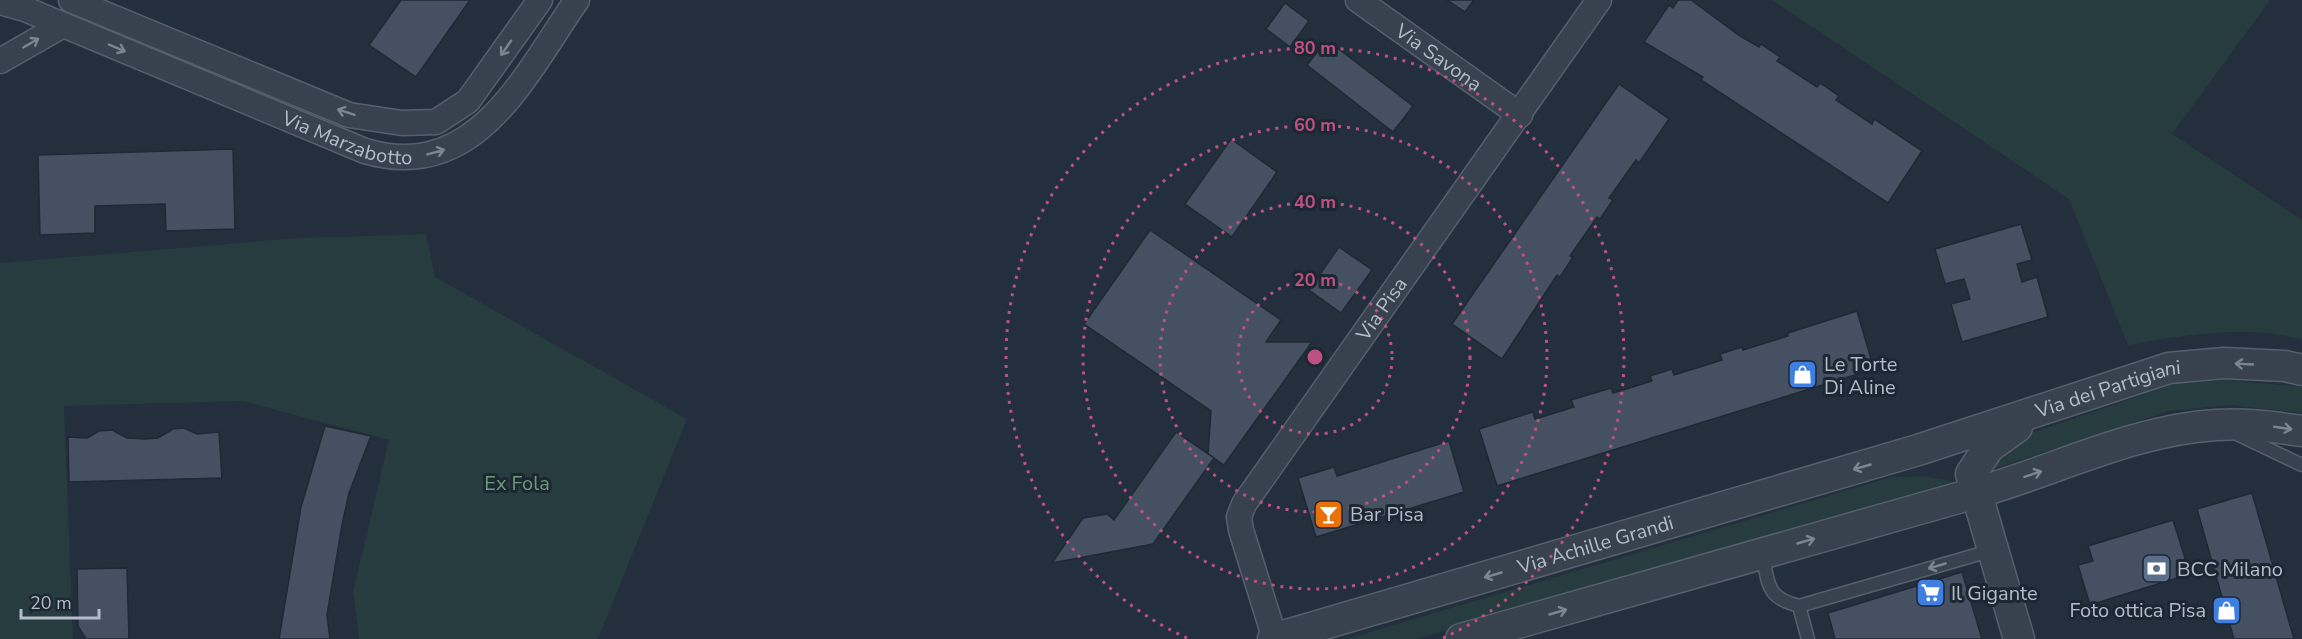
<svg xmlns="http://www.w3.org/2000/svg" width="2302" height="639" font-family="'Nunito Sans',sans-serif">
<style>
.green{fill:#263c3f}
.building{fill:#455162;stroke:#1f2835;stroke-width:1.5}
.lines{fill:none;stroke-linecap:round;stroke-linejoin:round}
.service-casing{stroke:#565f6c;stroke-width:15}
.minor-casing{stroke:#565f6c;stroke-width:27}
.tertiary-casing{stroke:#565f6c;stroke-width:33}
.service{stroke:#38414e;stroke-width:12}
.minor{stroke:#38414e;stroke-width:24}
.tertiary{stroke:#38414e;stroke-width:30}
.oneway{stroke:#7c8592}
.ring{fill:none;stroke:#bd5182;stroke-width:3;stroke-dasharray:3 6}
.labels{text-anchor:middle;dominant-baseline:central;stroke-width:6;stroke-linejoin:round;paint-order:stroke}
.street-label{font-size:20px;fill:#b4bcc9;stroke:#1d2633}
.poi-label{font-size:20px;fill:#b4bcc9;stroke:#1d2633;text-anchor:start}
.park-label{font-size:20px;fill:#6b9a76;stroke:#1d2633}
.centre{fill:#bd5182;stroke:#1d2633;stroke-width:3}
.ring-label{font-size:18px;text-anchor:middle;font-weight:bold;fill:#bd5182;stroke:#1d2633;stroke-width:6;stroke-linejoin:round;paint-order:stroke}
</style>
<rect width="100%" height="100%" fill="#242f3e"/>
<g class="green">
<path d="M1772,0H2270L2172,134L2302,220V340C2252,324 2179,335 2128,345L2069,199Z"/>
<path d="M426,234L435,277L687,419L598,639H359L353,592L389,440L243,401L64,406L73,639H0V263L300,238Z"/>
<path d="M2226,380L2302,387V413L2230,405L2169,411L1990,470L2001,456L2029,434L2174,384Z"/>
<path d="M1923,476L1958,482L1416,639H1347L1892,477Z"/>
</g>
<g class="building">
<path d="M401,0H470L416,77L369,45Z"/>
<path d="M1447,0H1474L1465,12Z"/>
<path d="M1678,0H1691L1740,36L1759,47L1761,44L1780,57L1777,61L1817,87L1820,83L1839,96L1836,100L1872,124L1874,119L1922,151L1888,203L1701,80L1703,77L1644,42L1669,5L1673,8Z"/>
<path d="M1285,3L1309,21L1290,47L1266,29Z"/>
<path d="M1327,40L1413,106L1393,132L1307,65Z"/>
<path d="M1619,84L1669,119L1639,163L1636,160L1609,198L1613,200L1600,219L1597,217L1570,256L1573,257L1560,277L1557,275L1502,359L1452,324Z"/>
<path d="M1231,139L1277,172L1232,237L1185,204Z"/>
<path d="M233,149L235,229L166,231L165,204L95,206V233L40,235L38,155Z"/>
<path d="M2021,224L2032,260L2017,264L2022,282L2037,277L2048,317L1962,342L1951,304L1970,299L1964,279L1945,284L1935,249Z"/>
<path d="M1150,230L1281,320L1266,342H1312L1224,465L1208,454L1211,411L1084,324Z"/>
<path d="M1339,247L1372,270L1341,313L1309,290Z"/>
<path d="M1857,311L1874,369L1497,486L1479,429L1533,412L1535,419L1574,407L1571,400L1611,388L1613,393L1652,381L1650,376L1672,369L1674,375L1722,360L1720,354L1742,347L1743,350L1788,336V333Z"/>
<path d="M325,426L371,436L349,493L342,525L327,615L330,639H279L301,507Z"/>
<path d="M184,428L197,434L219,432L222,478L69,482L68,437L87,438L99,431L112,430L127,438L145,439L158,438L173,429Z"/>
<path d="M1176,432L1214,458L1153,544L1052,563L1083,518L1107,514L1114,520Z"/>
<path d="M1449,441L1464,492L1316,537L1298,478L1334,467L1337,476Z"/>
<path d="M2252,493L2294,639H2234L2197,509Z"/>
<path d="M2173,520L2190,574L2090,605L2078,565L2093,561L2088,546Z"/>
<path d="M127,568L129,639H86L78,626L77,569Z"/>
<path d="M1962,572L1982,639H1835L1828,613Z"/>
</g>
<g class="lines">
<defs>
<g id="service">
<path d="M2237,434L2302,465"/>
<path d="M1762,553C1769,584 1765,597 1799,606"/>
<path d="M1808,639L1799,606L1993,550"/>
</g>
<g id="minor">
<path d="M71,0L349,115L402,123L436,122L468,101L540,0"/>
<path id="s1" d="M1358,0L1520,115"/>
<path id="s2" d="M0,2L25,9L365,151C476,184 524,76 577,0"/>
<path d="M0,61L63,25"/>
<path id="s3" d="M1275,639L1241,530L1239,517L1244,504L1599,0"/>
</g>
<g id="tertiary">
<path d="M2017,427L1989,447L1971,474L2019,639"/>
<path id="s4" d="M1273,639L1918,450L2169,368L2224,363L2285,366L2302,370"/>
<path d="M1461,639C1631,591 1801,541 1972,494C2052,472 2132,430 2216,425C2245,423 2274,427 2302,431"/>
</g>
</defs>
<use href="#service" class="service-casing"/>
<use href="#minor" class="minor-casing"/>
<use href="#tertiary" class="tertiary-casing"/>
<use href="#service" class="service"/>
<use href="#minor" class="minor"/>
<use href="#tertiary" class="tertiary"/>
</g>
<defs><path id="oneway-shaft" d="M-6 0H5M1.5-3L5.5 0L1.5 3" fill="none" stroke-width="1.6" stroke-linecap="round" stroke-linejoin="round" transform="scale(1.5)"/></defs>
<g class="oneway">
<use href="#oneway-shaft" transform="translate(31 43) rotate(-30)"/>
<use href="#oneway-shaft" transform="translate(117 48) rotate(23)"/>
<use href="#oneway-shaft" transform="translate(506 48) rotate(125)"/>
<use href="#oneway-shaft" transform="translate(346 112) rotate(-162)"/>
<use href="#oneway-shaft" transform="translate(436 152) rotate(-15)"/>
<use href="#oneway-shaft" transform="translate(2244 364) rotate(-177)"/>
<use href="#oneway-shaft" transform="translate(2283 428) rotate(8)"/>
<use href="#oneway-shaft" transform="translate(1862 467) rotate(164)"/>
<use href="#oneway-shaft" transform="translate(2033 474) rotate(-18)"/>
<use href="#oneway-shaft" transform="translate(1806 541) rotate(-16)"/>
<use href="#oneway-shaft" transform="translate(1937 566) rotate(164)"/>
<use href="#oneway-shaft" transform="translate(1493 575) rotate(164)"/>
<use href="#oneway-shaft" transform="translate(1558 612) rotate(-16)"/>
</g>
<g class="ring">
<circle cx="1315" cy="357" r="77"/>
<circle cx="1315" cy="357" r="155"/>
<circle cx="1315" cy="357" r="232"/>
<path d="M1187 638A309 309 0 1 1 1443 638"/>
</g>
<defs>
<symbol id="shop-square" viewBox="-11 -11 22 22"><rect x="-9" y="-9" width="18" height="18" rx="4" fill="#3f7fe0" stroke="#1d2633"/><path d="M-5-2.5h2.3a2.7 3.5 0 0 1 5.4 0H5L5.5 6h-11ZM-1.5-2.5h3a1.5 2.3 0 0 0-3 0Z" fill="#fff"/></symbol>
<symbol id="bar-square" viewBox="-11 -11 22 22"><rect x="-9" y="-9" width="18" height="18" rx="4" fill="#e8710a" stroke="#1d2633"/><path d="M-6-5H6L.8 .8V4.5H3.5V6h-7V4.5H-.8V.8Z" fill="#fff"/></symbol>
<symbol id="bank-square" viewBox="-11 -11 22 22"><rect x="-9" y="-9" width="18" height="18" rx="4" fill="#5c6f8a" stroke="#1d2633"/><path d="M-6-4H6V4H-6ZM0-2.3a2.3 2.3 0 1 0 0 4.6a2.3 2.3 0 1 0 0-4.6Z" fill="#fff"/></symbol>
<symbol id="supermarket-square" viewBox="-11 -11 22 22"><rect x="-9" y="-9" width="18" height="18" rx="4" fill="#3f7fe0" stroke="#1d2633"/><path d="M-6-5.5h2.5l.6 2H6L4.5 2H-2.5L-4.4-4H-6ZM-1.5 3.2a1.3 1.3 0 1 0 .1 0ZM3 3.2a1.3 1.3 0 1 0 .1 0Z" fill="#fff"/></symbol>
</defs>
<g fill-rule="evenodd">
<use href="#shop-square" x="1786" y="358" width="33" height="33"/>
<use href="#bar-square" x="1312" y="498" width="33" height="33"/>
<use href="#bank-square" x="2140" y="552" width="33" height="33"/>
<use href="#supermarket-square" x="1914" y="576" width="33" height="33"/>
<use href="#shop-square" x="2210" y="594" width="33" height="33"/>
</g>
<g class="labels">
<g class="street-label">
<text stroke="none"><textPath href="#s1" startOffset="99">Via Savona</textPath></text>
<text stroke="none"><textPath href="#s2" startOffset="374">Via Marzabotto</textPath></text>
<text stroke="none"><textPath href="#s3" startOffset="380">Via Pisa</textPath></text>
<text stroke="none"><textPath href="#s4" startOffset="872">Via dei Partigiani</textPath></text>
<text stroke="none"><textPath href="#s4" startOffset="336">Via Achille Grandi</textPath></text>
</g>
<g class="poi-label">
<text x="1824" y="364">Le Torte<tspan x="1824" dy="23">Di Aline</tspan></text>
<text x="1350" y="514">Bar Pisa</text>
<text x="2177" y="569">BCC Milano</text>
<text x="1951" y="593">Il Gigante</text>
<text x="2206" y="610" text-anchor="end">Foto ottica Pisa</text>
</g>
<g class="park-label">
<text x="517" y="483">Ex Fola</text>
</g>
</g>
<circle cx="1315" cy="357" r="9" class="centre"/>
<g class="ring-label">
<text x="1315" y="54">80 m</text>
<text x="1315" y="131">60 m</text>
<text x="1315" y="208">40 m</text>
<text x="1315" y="286">20 m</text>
</g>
<path d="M21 609v9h78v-9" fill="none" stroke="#b4bcc9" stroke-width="3"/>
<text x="30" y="609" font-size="18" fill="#b4bcc9" stroke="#1d2633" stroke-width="4.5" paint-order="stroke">20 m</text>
</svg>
